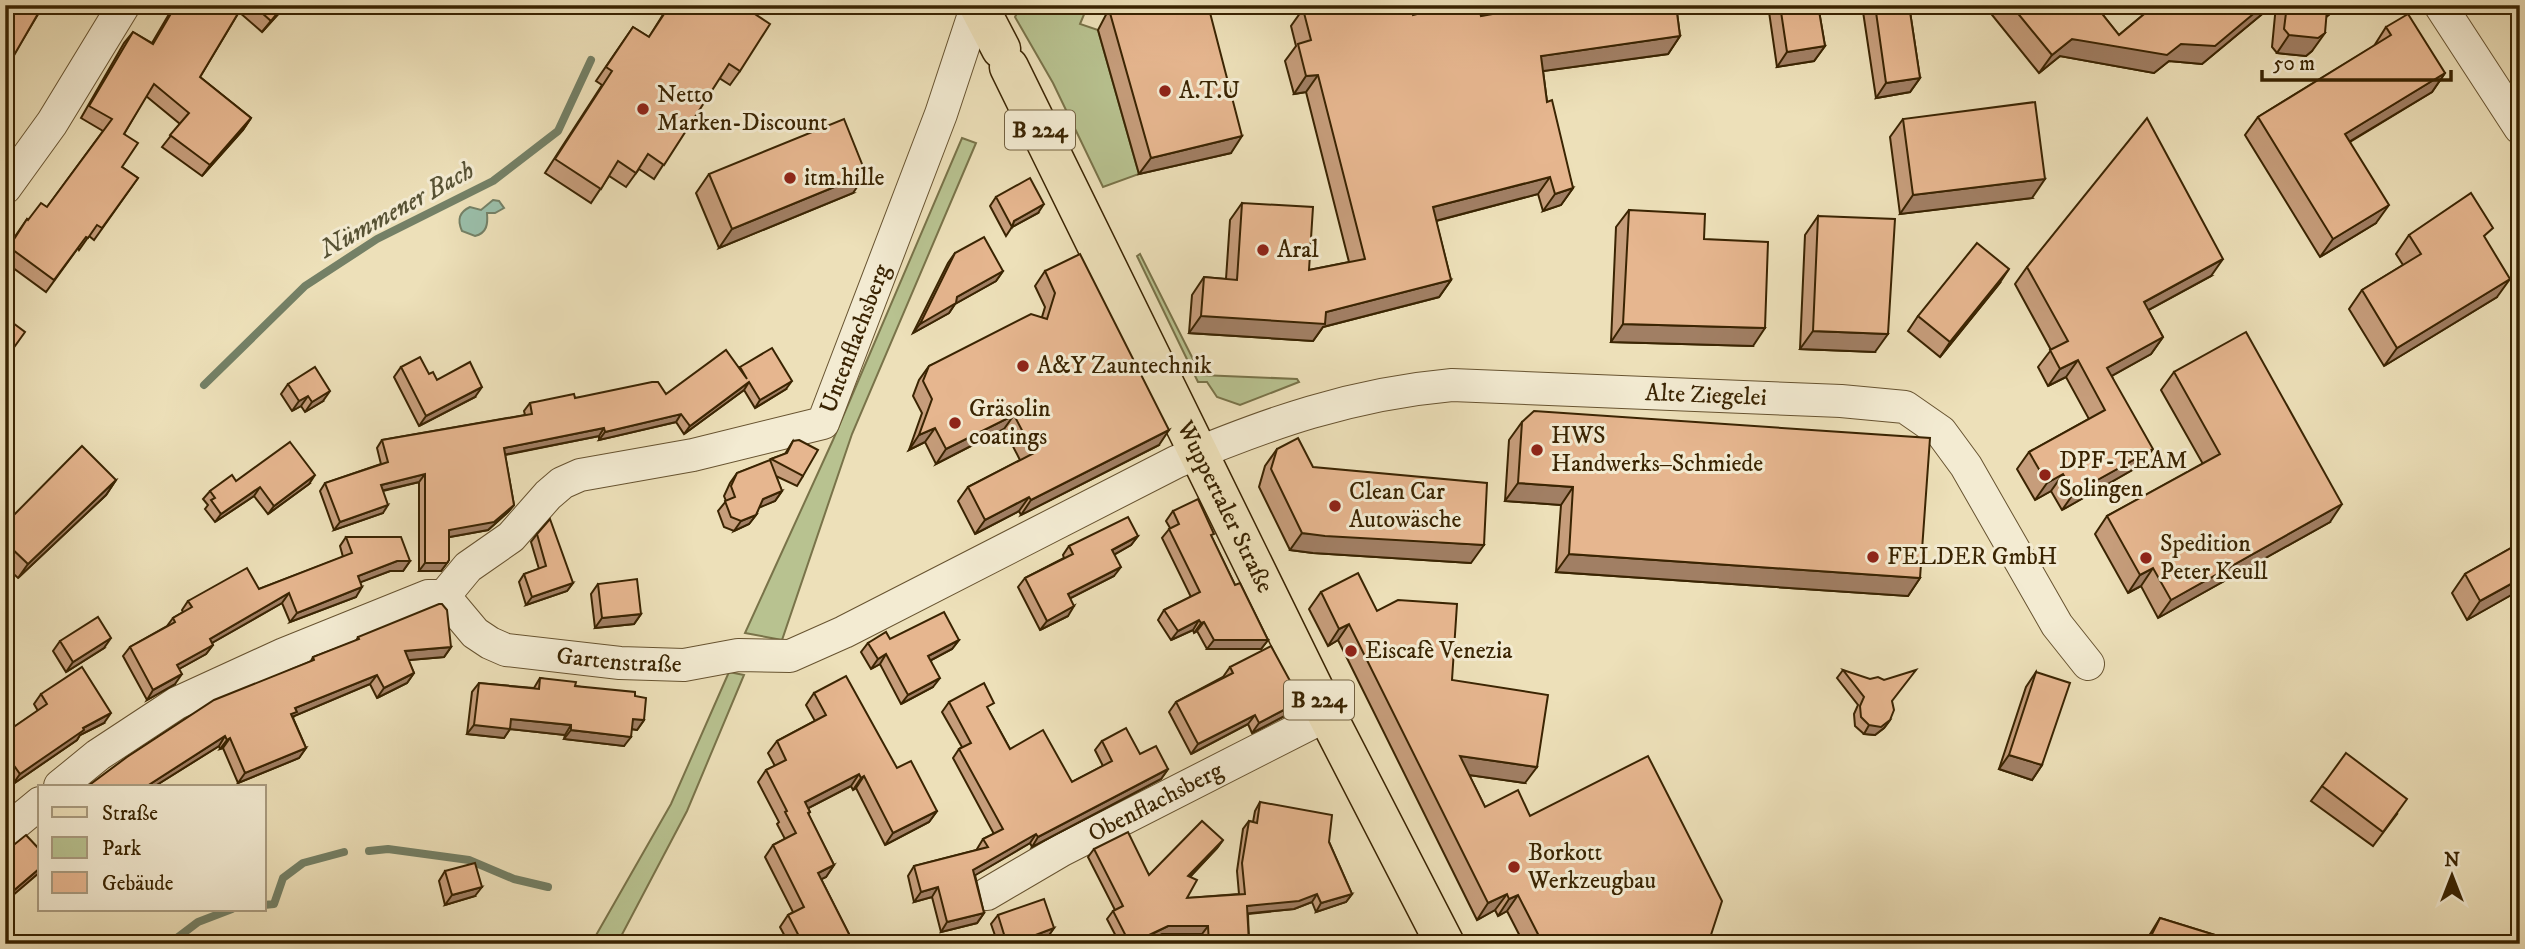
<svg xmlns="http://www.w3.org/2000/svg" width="2525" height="949" font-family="'IM FELL DW Pica',serif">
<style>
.green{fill:#b8c290;stroke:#797349;stroke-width:2}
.water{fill:#9abea9;stroke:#748066;stroke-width:2}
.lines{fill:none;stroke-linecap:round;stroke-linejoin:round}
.stream{stroke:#748066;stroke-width:8}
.minor-casing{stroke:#675330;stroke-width:34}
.major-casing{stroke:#3a2402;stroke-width:41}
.minor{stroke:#f3ebd2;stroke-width:32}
.major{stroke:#ede0b9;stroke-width:38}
.wall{fill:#c69d7b;stroke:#3a2402;stroke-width:2}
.shaded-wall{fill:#a17f64;stroke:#3a2402;stroke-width:2}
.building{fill:#e6b68f;stroke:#3a2402;stroke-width:2}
.poi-dot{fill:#8f2418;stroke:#f3ebd2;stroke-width:2.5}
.labels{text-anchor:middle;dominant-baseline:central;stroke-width:6;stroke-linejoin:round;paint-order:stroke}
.shield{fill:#f3ebd2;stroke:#726040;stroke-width:2}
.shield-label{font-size:23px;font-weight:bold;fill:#3a2402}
.poi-label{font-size:24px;fill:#3a2402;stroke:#f3ebd2;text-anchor:start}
.street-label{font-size:24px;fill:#3a2402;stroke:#f3ebd2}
.water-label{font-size:26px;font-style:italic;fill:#575234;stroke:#f3ebd2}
</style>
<rect width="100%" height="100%" fill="#ede0b9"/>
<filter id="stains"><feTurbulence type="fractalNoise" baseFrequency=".00286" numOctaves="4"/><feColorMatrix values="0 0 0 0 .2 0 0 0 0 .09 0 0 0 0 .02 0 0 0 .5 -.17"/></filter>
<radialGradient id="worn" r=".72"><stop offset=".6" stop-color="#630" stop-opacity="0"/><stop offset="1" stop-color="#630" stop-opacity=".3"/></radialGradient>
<g class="green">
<path d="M1021,5H1088L1080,24L1098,30L1139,174L1103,187L1053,83L1015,17Z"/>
<path d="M962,138L976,143L852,434L782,640L745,633L833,440Z"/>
<path d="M1140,254L1201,375L1297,379L1299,382L1240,405L1217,397L1207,382H1198L1137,256Z"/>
<path d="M729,672L744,675L687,811L617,944H591L671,804Z"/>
</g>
<path class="water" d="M493,200L499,201L504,208L495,213H487C488,224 487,233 475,236L462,231C457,220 459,212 470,207L481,210Z"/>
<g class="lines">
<g class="stream">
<path d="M204,385L305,286L377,239L493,181L558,131L591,60"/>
<path d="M369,851L388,849L469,860L514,879L548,887"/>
<path d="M264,905L274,904L283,878L303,863L344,852"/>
<path d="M169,944L198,922L232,909"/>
</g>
<defs>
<g id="minor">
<path d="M2440,5L2520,128"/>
<path d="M5,188L52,123L124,5"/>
<path id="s1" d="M444,596L468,567L511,537L548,495L562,483L580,475L693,455L823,423L941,114L977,5"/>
<path id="s2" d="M60,786L98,755L177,703L284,654L428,596H444L475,633L490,643L506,650L620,663L684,665L738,655L790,656L844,632L1176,462C1269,423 1351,394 1452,385L1841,401L1905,407L1941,432L1966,466L2057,625L2088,664"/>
<path d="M5,832L40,803"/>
<path id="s3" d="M987,894L1062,850L1327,715"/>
</g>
<g id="major">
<path d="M978,5L1001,49"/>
<path id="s4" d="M1009,67L1327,715L1445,944"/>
</g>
</defs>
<use href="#minor" class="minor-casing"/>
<use href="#major" class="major-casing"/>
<use href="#minor" class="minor"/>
<use href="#major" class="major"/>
</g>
<g class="wall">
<path d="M13,5H58L53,12L43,6L7,66L5,65V8L10,11Z"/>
<path d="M166,5H286L262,32L239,12L200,77L251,118L243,130L202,176L162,147L180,124L146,96L124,134L122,167L138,178L94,240L89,236L79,250L78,248L46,292L5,262V251L27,219L28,220L47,207L103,131L81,118L124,43L133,32L152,43L172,9Z"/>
<path d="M363,5H378L372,13Z"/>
<path d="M669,5H741L740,71L730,85L719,78L654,179L639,169L626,187L609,176L591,203L545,173L602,85L596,81L633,27L649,37Z"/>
<path d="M1111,5H1208L1231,153L1139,174L1098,30Z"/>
<path d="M1488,5H1676L1680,36L1668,54L1543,71L1547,102L1573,188L1561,205L1543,211L1538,194L1436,221L1451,280L1439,297L1323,327L1313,341L1189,333L1192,295L1204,277L1226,279L1230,220L1242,203L1309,270L1349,262L1306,92L1294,94L1285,61L1296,46L1291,26L1303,9L1413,15L1481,16L1489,15Z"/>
<path d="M1768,5H1818L1825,46L1814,61L1777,67Z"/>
<path d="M1862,5H1909L1920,78L1910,92L1876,98Z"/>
<path d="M1984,5H2095L2119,35L2155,5H2273L2202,64L2169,61L2154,73L2060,56L2039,73Z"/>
<path d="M2276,5H2367L2360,11L2336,9L2326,17L2312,51L2306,56L2277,53L2272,47Z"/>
<path d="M2386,27L2445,73L2432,92L2350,142L2376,223L2320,257L2245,135L2258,117L2374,46Z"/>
<path d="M1903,119L2032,198L1900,214L1890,137Z"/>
<path d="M709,174L853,193L719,248L696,193Z"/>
<path d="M996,197L1038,213L1012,227L1006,236L990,206Z"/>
<path d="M1629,210L1704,239L1753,346L1611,342L1616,227Z"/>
<path d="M1818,216L1875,352L1800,349L1805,235Z"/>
<path d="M2409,235L2485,239L2497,297L2384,366L2349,309L2362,290L2403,265L2396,254Z"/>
<path d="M955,253L1003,271L996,281L955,304L949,313L913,333L948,263Z"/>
<path d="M2027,267L2211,276L2148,310L2163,337L2151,354L2112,376L2141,465L2062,510L2051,491L2035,500L2017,469L2029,452L2089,419L2066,377L2048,386L2038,367L2051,350L2015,284Z"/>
<path d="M1045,271L1159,445L1021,515L1019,511L975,534L958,501L968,487L1020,460L1004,429L936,464L925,442L909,450L922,413L913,396L919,380L929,366L1042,317L1045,307L1035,286Z"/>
<path d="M1999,284L1940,357L1908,331L1918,316Z"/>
<path d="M401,367L429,374L437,380L475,397L419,426L394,377Z"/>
<path d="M740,367L786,389L755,408L744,390L684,434L676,422L599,440V436L505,455L514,505L508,512L488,530L449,537V560L441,571H419V482L383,491V513L334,530L320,491L325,483L381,464L377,448L382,440L525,415L524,411L530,403L575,398L666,394Z"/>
<path d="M2174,372L2330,522L2158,618L2141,586L2128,593L2095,534L2107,516L2203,464L2161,390Z"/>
<path d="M288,384L323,401L305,412L301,406L292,411L281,394Z"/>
<path d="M1522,422L1920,578L1908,596L1556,572L1561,505L1505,501L1509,440Z"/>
<path d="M793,441L803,476L797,486L776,476L782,491L775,501L759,507L756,515L749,524L734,531L724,527L718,511L726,501L724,496L730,483L737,473L770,461L771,459L785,454Z"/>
<path d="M1277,449L1471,563L1313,553L1290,550L1259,487L1265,466Z"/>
<path d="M116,480L106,495L18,578L5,566V524Z"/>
<path d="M236,481L309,484L268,514L254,496L215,522L205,509L208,505L203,499L210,491Z"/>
<path d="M1173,511L1212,538L1235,585L1268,640L1261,649H1207L1197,631L1194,633L1193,630L1171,640L1158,620L1164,610L1191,597L1162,538L1170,528L1166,521Z"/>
<path d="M537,534L573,583L567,591L526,605L519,582L524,574L539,569L531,542Z"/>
<path d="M1138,536L1131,545L1114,555V576L1070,598L1068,616L1040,630L1018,587L1025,578L1064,558L1063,555L1069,546Z"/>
<path d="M346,537L410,561L403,571H390L360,582L356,597L290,622L282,603L212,643L213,645L206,654L179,669L175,684L147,700L123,656L130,647L167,626L173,618L183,612L182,610L188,601L259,589L343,557L340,546Z"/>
<path d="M2520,543V590L2467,620L2452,593L2465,574Z"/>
<path d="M598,584L641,614L634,624L595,628L591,594Z"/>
<path d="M1321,592L1377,611L1452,680L1525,783L1469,775L1485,807L1530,816L1708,944H1524L1507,911L1498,916L1495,910L1477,920L1338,640L1328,646L1309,609Z"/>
<path d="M358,637L451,647L444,657L408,660L414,673L407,683L377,698L370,684L294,716L293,718L306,748L299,758L238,783L223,748L220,749L219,746L155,786H88L311,661L313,657L356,641Z"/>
<path d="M890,639L959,640L952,649L931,660L933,687L901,704L880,664L871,669L861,652L868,643Z"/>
<path d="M60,641L104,648L66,672L53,651Z"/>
<path d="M1230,667L1301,701L1294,711L1252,733L1248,724L1191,754L1169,712L1176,702L1223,677Z"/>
<path d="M1843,670L1892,701L1890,720L1884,728L1875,735L1864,734L1855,726L1854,714L1858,705L1837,678Z"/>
<path d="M2036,672L2042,765L2032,780L1999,769L2026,687Z"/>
<path d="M540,678L575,686L635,696L644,720L637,730L631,729L624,746L564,739L565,735L510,729L504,738L467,734L472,692L479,683L534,688Z"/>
<path d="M814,693L897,768L937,811L929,822L885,845L856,788L853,790L851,786L808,808L810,812L808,814L834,865L826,877L821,879L851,938L847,944H789L780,927L788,915L793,912L765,857L773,845L785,839L777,824L779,822L758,782L766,770L775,766L768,753L777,741L815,721L806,705Z"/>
<path d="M41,694L104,723L80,735L77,740L13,784L5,773V733L38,711L34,704Z"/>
<path d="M949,702L989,711L1010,749L1072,782L1103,766L1095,750L1102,741L1140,754L1168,769L1161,779L1032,847L1030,843L975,875L984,913L977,923L941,932L932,897L914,902L908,876L914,866L977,850V849L983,839L994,834L953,758L959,749L962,747L942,712Z"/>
<path d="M2322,786L2397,814L2373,846L2311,801Z"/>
<path d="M1260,802L1329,842L1352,894L1346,902L1316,912L1312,902L1294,909L1248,914L1249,943L1262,944H1203L1202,934H1162L1142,944H1120L1107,919L1113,911L1115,910L1088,857L1094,849L1149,875L1223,840L1217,848L1190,877L1187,898L1239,894L1237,871L1243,829L1249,821L1253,822L1255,811Z"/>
<path d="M445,871L475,896L445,905L439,881Z"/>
<path d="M998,915L1054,928L1047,938L1032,944H998L991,924Z"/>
<path d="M2160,918L2244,944H2144Z"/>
</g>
<g class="shaded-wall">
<path d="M284,5H286L282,10L262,32L271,21Z"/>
<path d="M2264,5H2273L2202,64L2169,61L2154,73L2060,56L2039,73L2052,55L2072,39L2181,44Z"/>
<path d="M2332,5H2367L2360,11L2336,9L2314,27L2327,9Z"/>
<path d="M2325,33L2312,51L2306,56L2277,53L2289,35Z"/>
<path d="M1680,36L1668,54L1529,73L1541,56Z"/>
<path d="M1825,46L1814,61L1777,67L1787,52Z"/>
<path d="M2445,73L2432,92L2332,152L2345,134Z"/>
<path d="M1318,75L1306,92L1294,94L1306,76Z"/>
<path d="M1920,78L1910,92L1876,98L1886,83Z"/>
<path d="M251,118L243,130L202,176L210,165Z"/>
<path d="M1242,136L1231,153L1139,174L1151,158Z"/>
<path d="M866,174L853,193L719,248L732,229Z"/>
<path d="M1550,177L1538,194L1420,225L1433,207Z"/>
<path d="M2045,179L2032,198L1900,214L1913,195Z"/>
<path d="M1573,188L1561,205L1543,211L1555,194Z"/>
<path d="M1044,204L1038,213L1012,227L1014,221Z"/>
<path d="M2389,205L2376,223L2320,257L2333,239Z"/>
<path d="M2223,259L2211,276L2132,319L2144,302Z"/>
<path d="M2009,269L1999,284L1940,357L1950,342Z"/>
<path d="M1003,271L996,281L955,304L949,313L913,333L920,324L957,297Z"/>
<path d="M2510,279L2497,297L2384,366L2397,348Z"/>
<path d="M1451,280L1439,297L1323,327L1313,341L1189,333L1201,316L1326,312Z"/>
<path d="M1623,324L1765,328L1753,346L1611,342Z"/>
<path d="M1813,331L1888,334L1875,352L1800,349Z"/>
<path d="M2163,337L2151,354L2095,385L2107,368Z"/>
<path d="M2078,360L2066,377L2048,386L2060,369Z"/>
<path d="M792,381L786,389L755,408L760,400Z"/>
<path d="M749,382L744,390L684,434L690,426Z"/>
<path d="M482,387L475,397L419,426L426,416Z"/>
<path d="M330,391L323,401L305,412L312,402Z"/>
<path d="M308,396L301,406L292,411L299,401Z"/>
<path d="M681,414L676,422L599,440L605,432Z"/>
<path d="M1014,415L1004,429L936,464L946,449Z"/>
<path d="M604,428L599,436L498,456L504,448Z"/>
<path d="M935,428L925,442L909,450L919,435Z"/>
<path d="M1169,430L1159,445L1021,515L1031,500Z"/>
<path d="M2153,449L2141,465L2062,510L2074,493Z"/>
<path d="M425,474L419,482L376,492L381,485Z"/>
<path d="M2063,474L2051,491L2035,500L2047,483Z"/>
<path d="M315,475L309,484L268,514L274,506Z"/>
<path d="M116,480L106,495L18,578L28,564Z"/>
<path d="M1518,483L1573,487L1561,505L1505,501Z"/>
<path d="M260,487L254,496L215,522L221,514Z"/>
<path d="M782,491L775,501L756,509L763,499Z"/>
<path d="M1029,497L1019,511L975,534L985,520Z"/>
<path d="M2342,504L2330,522L2158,618L2171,600Z"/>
<path d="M388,505L383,513L334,530L340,522Z"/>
<path d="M514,505L508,512L488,530L444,538L449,530Z"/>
<path d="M756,515L749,524L734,531L741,521Z"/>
<path d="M1302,533L1484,545L1471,563L1313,553L1290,550Z"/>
<path d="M1138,536L1131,545L1106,559L1112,550Z"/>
<path d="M1569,554L1920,578L1908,596L1556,572Z"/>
<path d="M397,561H410L403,571H390L351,586L358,576Z"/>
<path d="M425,563H447L441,571H419Z"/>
<path d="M1121,567L1114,576L1061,603L1068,594Z"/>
<path d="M2153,568L2141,586L2128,593L2140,575Z"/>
<path d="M2520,579V590L2467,620L2480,601Z"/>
<path d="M573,583L567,591L526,605L532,597Z"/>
<path d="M362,587L356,597L290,622L297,613Z"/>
<path d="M289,593L282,603L203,648L210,639Z"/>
<path d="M1074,606L1068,616L1040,630L1047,621Z"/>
<path d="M641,614L634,624L595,628L602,618Z"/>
<path d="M1199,620L1193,630L1171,640L1178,631Z"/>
<path d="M1204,622L1197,631L1194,633L1201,623Z"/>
<path d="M1349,624L1338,640L1328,646L1339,629Z"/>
<path d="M111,638L104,648L66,672L73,662Z"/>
<path d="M959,640L952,649L922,665L928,656Z"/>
<path d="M1214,640H1268L1261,649H1207Z"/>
<path d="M213,645L206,654L170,674L177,665Z"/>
<path d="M451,647L444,657L398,661L405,651Z"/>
<path d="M886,654L880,664L871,669L878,659Z"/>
<path d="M414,673L407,683L377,698L384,688Z"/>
<path d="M182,674L175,684L147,700L153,690Z"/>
<path d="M377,675L370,684L294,716L290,722L284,724L295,708Z"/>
<path d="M940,678L933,687L901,704L908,695Z"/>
<path d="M1301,701L1294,711L1252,733L1259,723Z"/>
<path d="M111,713L104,723L80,735L77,740L13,784L20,774L83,728Z"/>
<path d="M1255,715L1248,724L1191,754L1198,744Z"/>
<path d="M511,719L571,725L565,735L510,729L504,738L467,734L474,725Z"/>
<path d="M633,719L644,720L637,730L626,728Z"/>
<path d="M1890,720L1884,728L1875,735L1864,734L1869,725Z"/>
<path d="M571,730L631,737L624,746L564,739Z"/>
<path d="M225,736L219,746L155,786H147Z"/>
<path d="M230,738L223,748L220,749L227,740Z"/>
<path d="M306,748L299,758L238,783L245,773Z"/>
<path d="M2009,755L2042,765L2032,780L1999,769Z"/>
<path d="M1460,756L1537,767L1525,783L1448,772Z"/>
<path d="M1168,769L1161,779L1032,847L1038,837Z"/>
<path d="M859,774L851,786L797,814L805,802Z"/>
<path d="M864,776L856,788L853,790L861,778Z"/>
<path d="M937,811L929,822L885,845L893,833Z"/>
<path d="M1036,834L1030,843L967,880L973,870Z"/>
<path d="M1223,840L1217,848L1183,884L1188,876Z"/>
<path d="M834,865L826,877L810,885L818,873Z"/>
<path d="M40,868V872L5,902V898Z"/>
<path d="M482,887L475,896L445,905L452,895Z"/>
<path d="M938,887L932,897L914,902L921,892Z"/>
<path d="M1317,894L1312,902L1294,909L1242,914L1247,906Z"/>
<path d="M1352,894L1346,902L1316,912L1321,903Z"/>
<path d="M1507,894L1495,910L1477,920L1488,903Z"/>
<path d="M1518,895L1507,911L1498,916L1509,899Z"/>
<path d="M984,913L977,923L941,932L947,922Z"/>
<path d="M1168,926H1208L1202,934H1162L1142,944H1132Z"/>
<path d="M1054,928L1047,938L1030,944V937Z"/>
<path d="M851,938L847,944H839Z"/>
</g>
<g class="building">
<path d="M15,5H43L13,57L5,52V8L11,11Z"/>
<path d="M176,5H243L200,77L251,118L210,165L170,135L189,113L154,84L124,134L138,143L122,167L138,178L102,228L97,225L88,238L86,237L54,280L9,247L27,219L28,220L41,203L47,207L112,119L89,106L133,32L153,44Z"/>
<path d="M253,5H284L271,21Z"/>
<path d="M670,5H741L770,24L740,71L729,64L664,165L648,154L636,173L618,161L601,189L555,159L612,71L606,67L633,27L649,37Z"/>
<path d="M1114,5H1208L1242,136L1151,158L1110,13Z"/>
<path d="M1317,5H1410L1413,15L1452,5H1478L1481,16L1504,12L1503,5H1676L1680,36L1541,56L1547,102L1552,100L1573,188L1555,194L1550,177L1433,207L1451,280L1326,312L1325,324L1201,316L1204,277L1237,280L1242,203L1313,207L1309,270L1365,259L1318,75L1306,76L1298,44L1311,40L1303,9Z"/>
<path d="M1780,5H1818L1825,46L1787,52Z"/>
<path d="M1875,5H1909L1920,78L1886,83Z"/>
<path d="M2011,5H2095L2119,35L2155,5H2264L2215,46L2181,44L2167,55L2072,39L2052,55Z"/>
<path d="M2287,5H2332L2327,9L2325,33L2318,38L2289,35L2284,29Z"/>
<path d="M2408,14L2445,73L2345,134L2389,205L2333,239L2258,117L2391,35L2386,27Z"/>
<path d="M2035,102L2045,179L1913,195L1903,119Z"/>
<path d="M2147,118L2223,259L2144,302L2163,337L2107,368L2153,449L2074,493L2063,474L2047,483L2029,452L2105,410L2078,360L2060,369L2050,350L2068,341L2027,267Z"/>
<path d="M844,119L866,174L732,229L709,174Z"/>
<path d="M1030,178L1044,204L1014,221L1012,227L996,197Z"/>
<path d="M2471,193L2493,228L2484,236L2510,279L2397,348L2362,290L2421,254L2409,235Z"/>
<path d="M1629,210L1705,214L1704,239L1768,242L1765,328L1623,324Z"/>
<path d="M1818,216L1895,219L1888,334L1813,331Z"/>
<path d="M984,237L1003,271L957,297L956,303L920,324L955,253Z"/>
<path d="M1977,243L2009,269L1950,342L1918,316Z"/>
<path d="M1080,254L1169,430L1031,500L1029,497L985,520L968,487L1034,453L1014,415L946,449L935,428L919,435L932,399L923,381L929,366L1031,314L1047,319L1055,293L1045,271Z"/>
<path d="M5,317L25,332L5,360Z"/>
<path d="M2246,332L2342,504L2171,600L2153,568L2140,575L2107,516L2220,454L2174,372Z"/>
<path d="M772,348L792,381L760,400L749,382L690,426L681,414L605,432L604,428L504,448L514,505L494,522L449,530V560L447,563H425V474L381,485L388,505L340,522L325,483L388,462L382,440L532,414L530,403L574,394L575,398L652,382H658L666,394L726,350L747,379L740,367Z"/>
<path d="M420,357L429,374L433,372L437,380L470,362L482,387L426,416L401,367Z"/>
<path d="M315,367L330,391L312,402L308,396L299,401L288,384Z"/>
<path d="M1534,411L1930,438L1920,578L1569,554L1573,487L1518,483L1522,422Z"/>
<path d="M1298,438L1313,467L1487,483L1484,545L1325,536L1302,533L1271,469L1277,449Z"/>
<path d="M799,440L818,450L803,476L771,459L787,453L793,441Z"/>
<path d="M290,442L315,475L274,506L260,487L221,514L211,500L215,498L210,491L232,475L236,481Z"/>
<path d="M82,446L116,480L28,564L5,542V524Z"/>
<path d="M770,460L782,491L763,499L756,515L741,521L731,517L725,501L735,497L731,486L737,473Z"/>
<path d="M1198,499L1214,534L1211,535L1235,585L1240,583L1268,640H1214L1204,622L1201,623L1199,620L1178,631L1164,610L1200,592L1169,529L1179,524L1173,511Z"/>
<path d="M1128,517L1138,536L1112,550L1121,567L1068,594L1074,606L1047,621L1025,578L1073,554L1069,546Z"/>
<path d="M550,519L573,583L532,597L524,574L546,566L537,534Z"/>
<path d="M346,537H401L410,561H397L358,576L362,587L297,613L289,593L210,639L213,645L177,665L182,674L153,690L130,647L175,622L173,618L192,607L188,601L247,568L259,589L352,553Z"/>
<path d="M2520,543V579L2480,601L2465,574Z"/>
<path d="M1358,573L1377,611L1398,600L1457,604L1452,680L1548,695L1537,767L1460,756L1485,807L1518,790L1530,816L1648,756L1722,901L1708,944H1543L1518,895L1509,899L1507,894L1488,903L1349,624L1339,629L1321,592Z"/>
<path d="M637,579L641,614L602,618L598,584Z"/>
<path d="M439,604H442L447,610L451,647L405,651L414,673L384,688L377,675L295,708L297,712L291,714L306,748L245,773L230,738L227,740L225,736L147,786H88L127,757L214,700L314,660L313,657L359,639L358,637Z"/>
<path d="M944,612L959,640L928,656L940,678L908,695L886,654L878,659L868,643L886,632L890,639Z"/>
<path d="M98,617L111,638L73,662L60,641Z"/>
<path d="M1271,646L1301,701L1259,723L1255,715L1198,744L1176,702L1233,673L1230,667Z"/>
<path d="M82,667L111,713L83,728L84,730L20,774L5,753V733L47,704L41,694Z"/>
<path d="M1843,670L1870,679L1878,677L1884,680L1916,670L1892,701L1894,710L1890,720L1881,727L1869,725L1861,717L1860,706L1864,697Z"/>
<path d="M2036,672L2070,683L2042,765L2009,755Z"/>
<path d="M846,676L897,768L911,761L937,811L893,833L864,776L861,778L859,774L805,802L810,812L808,813L834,865L818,873L851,938L839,944H803L788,915L804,907L773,845L796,833L785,812L787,811L766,770L786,760L777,741L826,715L814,693Z"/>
<path d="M540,678L576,682L575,686L635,692V696L646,698L644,720L633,719L631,737L571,730V725L511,719L510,729L474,725L479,683L539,689Z"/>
<path d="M984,683L994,703L987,707L1010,749L1043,730L1072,782L1112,761L1102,741L1126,728L1140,754L1156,746L1168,769L1038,837L1036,834L973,870L984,913L947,922L938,887L921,892L914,866L988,847L983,839L1003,829L959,749L971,743L949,702Z"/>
<path d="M2346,753L2407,799L2383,832L2322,786Z"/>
<path d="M1260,802L1332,815L1329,842L1352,894L1321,903L1317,894L1299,901L1247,906L1249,943L1262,944H1209L1208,926H1168L1130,944L1113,911L1123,906L1094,849L1128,832L1149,875L1202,821L1223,840L1188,876L1197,880L1187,898L1245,894L1242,863L1249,821L1257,823Z"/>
<path d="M26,835L40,850V868L5,898V852Z"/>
<path d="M475,863L482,887L452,895L445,871Z"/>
<path d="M1044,899L1054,928L1030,937L1032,944H1007L998,915Z"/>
<path d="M2160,918L2244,944H2147Z"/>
</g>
<g class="poi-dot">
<circle cx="1165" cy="91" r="7"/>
<circle cx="643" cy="109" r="7"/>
<circle cx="790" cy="178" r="7"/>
<circle cx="1263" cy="250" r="7"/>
<circle cx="1023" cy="366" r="7"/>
<circle cx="955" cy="423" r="7"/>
<circle cx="1537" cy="450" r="7"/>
<circle cx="2045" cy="475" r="7"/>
<circle cx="1335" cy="506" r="7"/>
<circle cx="1873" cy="557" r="7"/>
<circle cx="2146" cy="558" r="7"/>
<circle cx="1351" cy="651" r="7"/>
<circle cx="1514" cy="867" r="7"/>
</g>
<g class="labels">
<g class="shield">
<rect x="1005" y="110.5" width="70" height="39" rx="5"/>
<rect x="1284" y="680.5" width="70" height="39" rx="5"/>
</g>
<g class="shield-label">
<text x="1040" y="130">B 224</text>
<text x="1319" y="700">B 224</text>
</g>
<g class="poi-label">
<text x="1179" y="91">A.T.U</text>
<text x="657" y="95">Netto<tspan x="657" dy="28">Marken-Discount</tspan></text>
<text x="804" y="178">itm.hille</text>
<text x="1277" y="250">Aral</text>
<text x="1037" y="366">A&amp;Y Zauntechnik</text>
<text x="969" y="409">Gräsolin<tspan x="969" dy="28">coatings</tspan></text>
<text x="1551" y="436">HWS<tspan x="1551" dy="28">Handwerks‒Schmiede</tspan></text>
<text x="2059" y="461">DPF-TEAM<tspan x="2059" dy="28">Solingen</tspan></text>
<text x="1349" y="492">Clean Car<tspan x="1349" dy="28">Autowäsche</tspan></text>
<text x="2160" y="544">Spedition<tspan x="2160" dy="28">Peter Keull</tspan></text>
<text x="1887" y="557">FELDER GmbH</text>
<text x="1365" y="651">Eiscafè Venezia</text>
<text x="1528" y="853">Borkott<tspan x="1528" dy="28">Werkzeugbau</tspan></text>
</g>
<g class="street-label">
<text stroke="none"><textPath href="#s1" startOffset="523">Untenflachsberg</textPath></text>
<text stroke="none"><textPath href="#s2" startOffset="1776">Alte Ziegelei</textPath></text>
<text stroke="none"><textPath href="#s4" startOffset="490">Wuppertaler Straße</textPath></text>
<text stroke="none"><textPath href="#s2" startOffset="630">Gartenstraße</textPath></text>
<text stroke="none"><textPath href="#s3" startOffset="192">Obenflachsberg</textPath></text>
</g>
<g class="water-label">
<text transform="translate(397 210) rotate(-29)">Nümmener Bach</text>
</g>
</g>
<rect width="2525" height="949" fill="none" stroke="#ede0b9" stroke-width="28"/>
<rect x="7" y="7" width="2511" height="935" fill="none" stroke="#3a2402" stroke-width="3.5"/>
<rect x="14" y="14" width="2497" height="921" fill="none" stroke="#3a2402" stroke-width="2"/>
<rect x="38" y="785" width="228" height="126" fill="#f3ebd2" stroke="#a99b7f" stroke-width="2"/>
<rect x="52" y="807" width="35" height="10" fill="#ede0b9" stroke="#a99b7f" stroke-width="2"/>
<text x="102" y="820" font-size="21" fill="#3a2402">Straße</text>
<rect x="52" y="837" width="35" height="21" fill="#b8c290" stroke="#a99b7f" stroke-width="2"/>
<text x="102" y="855" font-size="21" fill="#3a2402">Park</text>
<rect x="52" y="872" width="35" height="21" fill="#e6b68f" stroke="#a99b7f" stroke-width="2"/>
<text x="102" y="890" font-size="21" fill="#3a2402">Gebäude</text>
<g transform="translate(2452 876)" stroke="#f3ebd2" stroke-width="5" paint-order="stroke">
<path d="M0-5L12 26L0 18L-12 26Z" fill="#3a2402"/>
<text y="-10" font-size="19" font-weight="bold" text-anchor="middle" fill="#3a2402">N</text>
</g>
<path d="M2262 70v10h189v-10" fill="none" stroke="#3a2402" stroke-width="3.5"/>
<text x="2273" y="70" font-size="21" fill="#3a2402" stroke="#f3ebd2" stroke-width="5" paint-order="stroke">50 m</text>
<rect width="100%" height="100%" filter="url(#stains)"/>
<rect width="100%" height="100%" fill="url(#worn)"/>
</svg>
